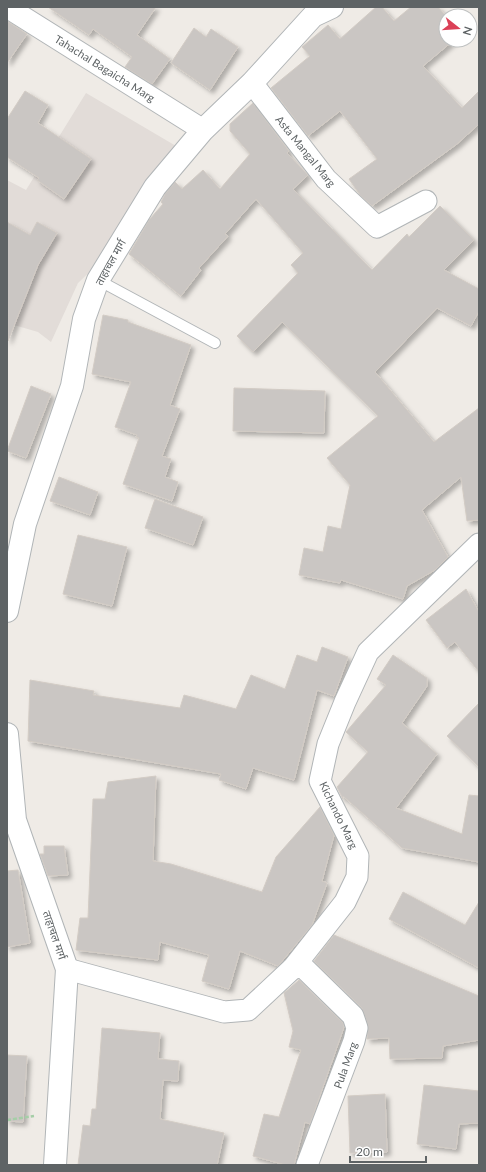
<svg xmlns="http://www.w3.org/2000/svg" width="486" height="1172" font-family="Lato,'Noto Sans Devanagari',sans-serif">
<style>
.education{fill:#e2dcd8}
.building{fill:#cac6c3;stroke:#d3ccc5;filter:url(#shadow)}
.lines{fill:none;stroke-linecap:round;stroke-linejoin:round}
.service-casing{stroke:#b1b5b7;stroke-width:12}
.minor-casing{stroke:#b1b5b7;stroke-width:23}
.tertiary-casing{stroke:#b1b5b7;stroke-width:24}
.path{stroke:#a5cea7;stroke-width:2.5;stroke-dasharray:4 2;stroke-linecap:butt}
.service{stroke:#fff;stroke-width:10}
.minor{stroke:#fff;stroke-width:21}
.tertiary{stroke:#fff;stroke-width:22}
.labels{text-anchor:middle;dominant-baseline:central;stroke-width:3;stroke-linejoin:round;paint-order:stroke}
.street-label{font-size:11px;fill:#5e6365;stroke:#fff}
</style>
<defs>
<filter id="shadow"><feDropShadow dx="3.5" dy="3.5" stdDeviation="2" flood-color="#0004"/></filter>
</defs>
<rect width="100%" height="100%" fill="#efebe6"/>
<path class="education" d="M86,93L176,146L105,257L78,283L51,342L38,332L7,323V180L26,190Z"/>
<g class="building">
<path d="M48,7H156L137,35L170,59L152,84L125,67L132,57L93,29L89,35Z"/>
<path d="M376,7H382L394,21L411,7H438L446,16V40H454L423,66L462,108L479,91V124L457,144L372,206L360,195L349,179L377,159L340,111L308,136L271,88L310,56L302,47L328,25L340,39Z"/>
<path d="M7,21L27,34L7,63Z"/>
<path d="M194,28L206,37L211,29L238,47L210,90L171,63Z"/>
<path d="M25,91L48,105L38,123L91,159L64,199L37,180L39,178L7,157V119Z"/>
<path d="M253,103L289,151L287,153L308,175L293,189L372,270L407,234L409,237L440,206L474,240L444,270L479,289V311L471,326L437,308L375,372L434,442L479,408V520L467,521L461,477L422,510L448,557L435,570L407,586L403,599L341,580L340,583L299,575L304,548L323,552L328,526L341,529L350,485L327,458L378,416L282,322L253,352L237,336L298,273L291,265L303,253L256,199L225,234L228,236L199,268L201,270L181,296L129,254L149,220L163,204L161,202L165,194L175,182L182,189L203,170L220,189L250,154L230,131V124Z"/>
<path d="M7,222L30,235L37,222L57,233L38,265L8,341Z"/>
<path d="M103,315L128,320V322L191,345L170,405L180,409L162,456L171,459L165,477L178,482L172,501L123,484L139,438L136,437L137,435L115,427L131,382L92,374Z"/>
<path d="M31,386L51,394L26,458L7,451Z"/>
<path d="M234,388L325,391L324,433L233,431Z"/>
<path d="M59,477L98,492L90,515L50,501Z"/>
<path d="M155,499L203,517L193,545L145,528Z"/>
<path d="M78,535L127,547L112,606L63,594Z"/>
<path d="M466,589L479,612V672L455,642L447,648L426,620Z"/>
<path d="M322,647L348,657L334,696L317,690L294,780L253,768L246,789L219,780L221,774L28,741L30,680L94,691L93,695L180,708L184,695L236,709L251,675L285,689L297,655L317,662Z"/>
<path d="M393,655L427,678V686L402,723L437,754L396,808L462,834L469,795L479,796V862L402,848L343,796V799L337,787L368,752L346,732L386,685L377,679Z"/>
<path d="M479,703V767L447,736Z"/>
<path d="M156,776L153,861L171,864L262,892L276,857L320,807L334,835L322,881L327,883L312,925L278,966L240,951L229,989L202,981L209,955L160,942L158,960L76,950L80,918H88L93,799H105L108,782Z"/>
<path d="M44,846H64L68,875L48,876L40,854H44Z"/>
<path d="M18,870L30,943L7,947V871Z"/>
<path d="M403,892L465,925L479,902V968L389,919Z"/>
<path d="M334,935L479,996V1040L443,1046L442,1058L390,1059L389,1038L367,1039L368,1025L362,1008L314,961Z"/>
<path d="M299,980L343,1023L344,1027L310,1124L305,1122L294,1165H286L253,1156L264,1114L279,1117L301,1050L289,1047L293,1031L284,993Z"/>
<path d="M102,1028L160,1033L158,1059L179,1061L178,1081L163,1080L160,1119L224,1133L217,1165H78L83,1125L90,1126L92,1109H96Z"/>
<path d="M7,1055L27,1056L23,1122L7,1121Z"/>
<path d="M424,1085L479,1091V1123L459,1124L456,1149L417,1144Z"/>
<path d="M385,1094L387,1152L350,1153L348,1096Z"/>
</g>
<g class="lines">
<defs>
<path id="service" d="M98,280L215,343"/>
<g id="minor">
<path d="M7,7L203,130"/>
<path d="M252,83L326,179L377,227L426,201"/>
<path d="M293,968L303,967L353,1016L357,1028L354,1041L307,1165"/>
<path d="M67,969L224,1012L248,1010L293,968L345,902L357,877L358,856L320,781L328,744L345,702L368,652L479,544"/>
</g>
<g id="tertiary">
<path d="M7,611L25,524L72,386L84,319L98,280L155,187L203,130L252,83L313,16L332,7"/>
<path d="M7,734L15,820L67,969L55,1165"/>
</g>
</defs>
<use href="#service" class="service-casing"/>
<use href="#minor" class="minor-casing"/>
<use href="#tertiary" class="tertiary-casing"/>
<path class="path" d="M7,1120L34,1116"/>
<use href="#service" class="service"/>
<use href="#minor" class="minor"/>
<use href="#tertiary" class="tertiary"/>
</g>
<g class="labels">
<g class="street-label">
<text transform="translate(105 68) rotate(32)">Tahachal Bagaicha Marg</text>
<text transform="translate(306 151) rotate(51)">Asta Mangal Marg</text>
<text transform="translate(110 262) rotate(-61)">ताहाचल मार्ग</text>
<text transform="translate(339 815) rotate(64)">Kichando Marg</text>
<text transform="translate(55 935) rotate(71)">ताहाचल मार्ग</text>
<text transform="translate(345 1065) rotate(-70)">Pula Marg</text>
</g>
</g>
<rect width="486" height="1172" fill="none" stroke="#5e6365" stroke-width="16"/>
<g transform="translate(458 28) rotate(107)"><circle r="19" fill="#ffffff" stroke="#bfc1c1"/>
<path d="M0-3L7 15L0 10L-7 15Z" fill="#db4057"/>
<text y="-6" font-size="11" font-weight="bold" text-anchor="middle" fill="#5e6365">N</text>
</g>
<path d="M350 1156v6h76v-6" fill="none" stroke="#5e6365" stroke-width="2"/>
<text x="356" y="1156" font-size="12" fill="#5e6365" stroke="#ffffff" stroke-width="3" paint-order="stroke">20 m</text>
</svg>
